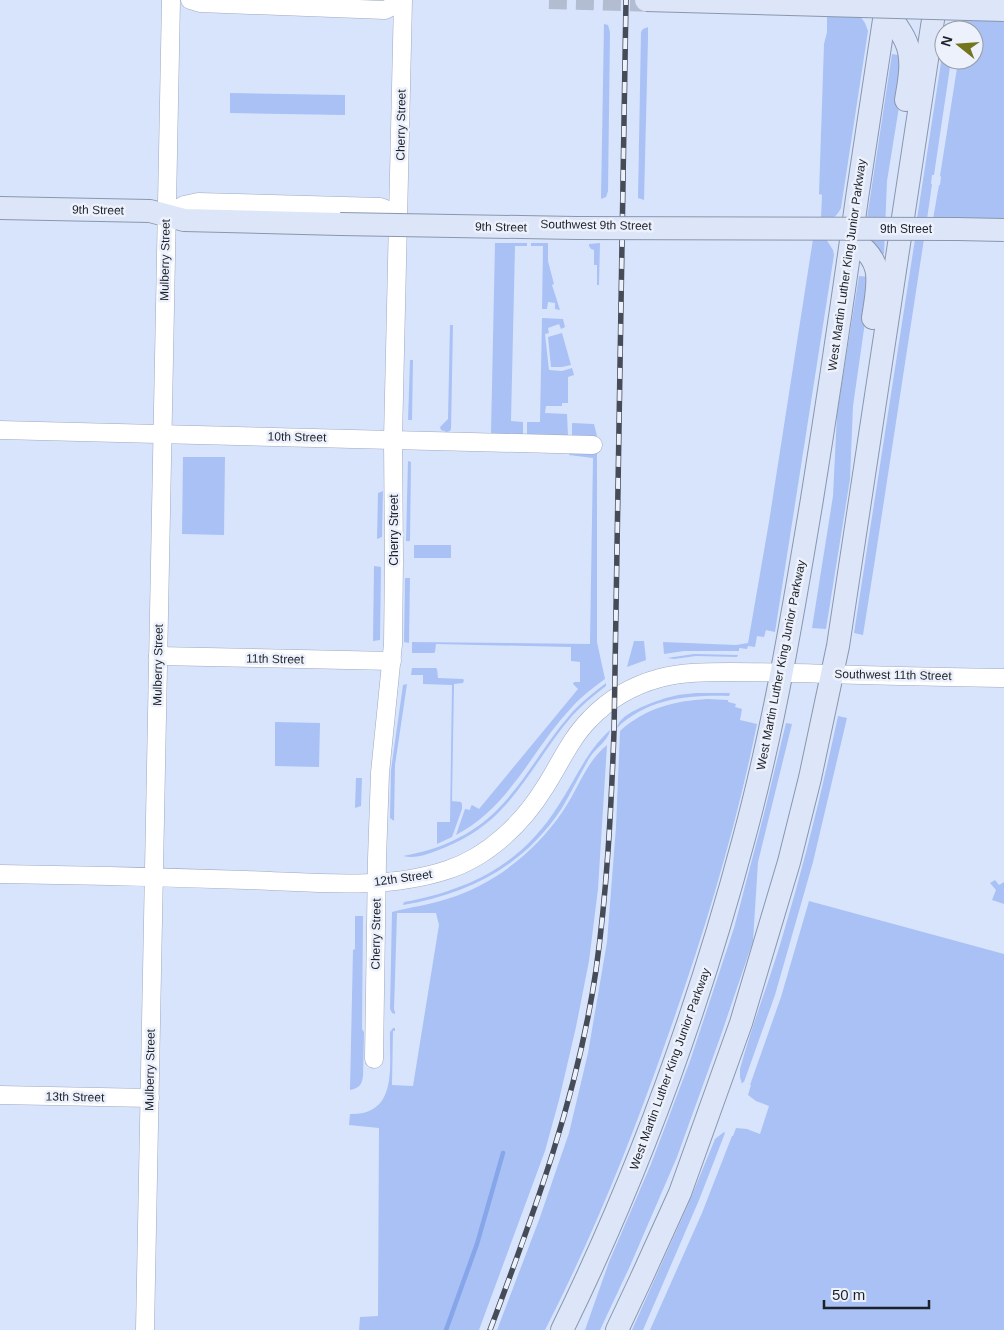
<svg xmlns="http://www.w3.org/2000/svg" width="1004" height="1330" font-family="Helvetica,sans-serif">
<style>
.green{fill:#a9c1f4}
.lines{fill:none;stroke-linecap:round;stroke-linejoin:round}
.stream{stroke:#87a6e9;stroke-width:4.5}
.minor-tunnel{stroke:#b3bdd2;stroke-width:18;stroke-dasharray:18 9;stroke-linecap:butt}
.minor-casing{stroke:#9ea9c0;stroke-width:19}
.major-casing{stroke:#8a96ad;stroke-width:24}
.minor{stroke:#fff;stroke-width:18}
.major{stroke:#dce6f8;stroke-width:22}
.rail-casing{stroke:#454b57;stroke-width:5.5}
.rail{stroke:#ecf1fb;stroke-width:4;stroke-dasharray:11;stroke-linecap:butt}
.major-bridge-casing{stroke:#8a96ad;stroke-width:24;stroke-linecap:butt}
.major-bridge{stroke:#dce6f8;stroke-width:22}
.labels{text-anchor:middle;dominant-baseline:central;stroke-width:5;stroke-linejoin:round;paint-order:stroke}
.street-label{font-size:12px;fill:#1d212a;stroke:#ecf1fb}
</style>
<rect width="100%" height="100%" fill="#d8e4fc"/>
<g class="green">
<path d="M827,15L860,16L865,23L868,31L841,208C835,219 833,219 821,219L822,195L819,194L824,44L827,32Z"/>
<path d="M964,19L1004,20V220L933,219L939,185H940L941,177L940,176L957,68H958L959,60H974V30H962Z"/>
<path d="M604,24L608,25L610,32L608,191L606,197L601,199Z"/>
<path d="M648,27V39L644,200L638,198L641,32L643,29Z"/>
<path d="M944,43V60H950L949,66L950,67L934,175H932L931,184H932L927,219H917Z"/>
<path d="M892,54L904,56L899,107L887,181L884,254L877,253L864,238Z"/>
<path d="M230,93L345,95V115L230,113Z"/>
<path d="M813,239H826L833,250L834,255L775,632L766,630L764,637L757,636L755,647L748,646L747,649L739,648V651H684L664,654L663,642L736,645L748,643L769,522Z"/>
<path d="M915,239H924L876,553L863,635L854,633Z"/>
<path d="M495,243H527V246H515L511,421L523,422V435L491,434Z"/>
<path d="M531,243H548V261L554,284L552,285L560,310L555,309V303L548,302L547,309H542L543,246H531Z"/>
<path d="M600,243L599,285H597V265H594V250L591,249L589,246V244Z"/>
<path d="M859,276L870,277L869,294L853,406L850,479L826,629L812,628L833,496L837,414Z"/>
<path d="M542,318L563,319L565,327L561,329L559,324L548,328L549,333L545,334L549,370L562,371L572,368L574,375L568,377V403H562V406H546L545,413L567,414L568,436L527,435V422H540Z"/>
<path d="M450,325H453L451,429L450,431L447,432L441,430L440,427L448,419Z"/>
<path d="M562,333L571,365L562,367H551L548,337Z"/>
<path d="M410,360H413L412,420H408Z"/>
<path d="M572,423L594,424L597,436H572Z"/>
<path d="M569,453L597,454V642L605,679C594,687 582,696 573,706C531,750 512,805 456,835L465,809L470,810L471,806L472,805L479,809L578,689L573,684L574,682H580V662L571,661V647L436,644L435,652L434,653H412V642L590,644L593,458L569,455Z"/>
<path d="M183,457H225L224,535L182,534Z"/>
<path d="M408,461L411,462L410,541H406Z"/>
<path d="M383,491L382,537L377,539L378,493Z"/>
<rect x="414" y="545" width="37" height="13"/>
<path d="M374,566L381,567L380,640L373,641Z"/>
<path d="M405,578H410L409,643L404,642Z"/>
<path d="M634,641H644L646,660L627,667Z"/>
<path d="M694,654L738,655L737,657L696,656L674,659L667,658Z"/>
<path d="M412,668H436L437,669L438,678L463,679L464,680L463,683L454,684L452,801L461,802L462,804V809L452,837L437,844V822H450L452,685L423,684V675H411Z"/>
<path d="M606,683V686C594,695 582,705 572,716C546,746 528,782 500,811C483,829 460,842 436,851C425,855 414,859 403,856C438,850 471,836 497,810C525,782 543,746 569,716C580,703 593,693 606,683Z"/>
<path d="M407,684L395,765L394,821L390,818L391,770L403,685Z"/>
<path d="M697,693H730L729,696C689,695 648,698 617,728C618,713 660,699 674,696C681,694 689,694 697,693Z"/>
<path d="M708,699L728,700V702L736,704L735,707L742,709L740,720L757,724C735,833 702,940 665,1044C631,1141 592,1238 545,1330H497L539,1220L569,1133L588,1053L607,942L616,827L620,731C646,708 673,701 708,699Z"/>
<path d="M838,716L847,718L813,862L775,995L744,1082H743L742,1084L740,1077V1069C752,1025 769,982 782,938C804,865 822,791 838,716Z"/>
<path d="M275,722L320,723L319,767L275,766Z"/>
<path d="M786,723L792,724L758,862L753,941L721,1035L677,1157L630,1266L600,1330H585L609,1262L651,1164L690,1061L734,928L764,814Z"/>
<path d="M610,730C609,740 595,749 590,757C580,774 572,791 562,808C524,866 469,894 403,905L404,902C469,890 522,864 558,806C576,779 585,753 610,730Z"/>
<path d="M607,745L598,889L589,961L576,1027L559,1100L545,1151L479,1330H359L360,1317L378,1316L379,1128L349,1125L350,1114C399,1115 389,1065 390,1032L393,1028H395V1031H393L392,1085L413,1086L439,925L436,913H397L394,1010L395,1011V1014L392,1013L390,1009L392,912C410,907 429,905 447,899C495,884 535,852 563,811C578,789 586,762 607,745Z"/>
<path d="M356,778H362L361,806L355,808Z"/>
<path d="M995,880L999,885L1004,882V904L992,900L996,890L990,883Z"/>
<path d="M809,901L1004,954V1330H650L702,1213L732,1136H733L736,1128L747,1129L760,1134L769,1106L756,1101L748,1095L751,1085H750L781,997Z"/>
<path d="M355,916H363L362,1029L364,1032L363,1076C362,1085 359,1088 350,1090L353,950L355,949Z"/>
<path d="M724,1132L725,1133L699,1200L643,1330H632L688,1205L713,1144L715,1139Z"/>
</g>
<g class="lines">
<path class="stream" d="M446,1330L477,1244L503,1153"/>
<path class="minor-tunnel" d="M549,0L658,3"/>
<defs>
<g id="minor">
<path d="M190,0L200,3L385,10L393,6L399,0"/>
<path d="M166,215L184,205L198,202L380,207C389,209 393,215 398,222H404"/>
<path d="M0,430L593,445"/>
<path d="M158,656L392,661"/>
<path d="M0,874C82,875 164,877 246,880C311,882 384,891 447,870C488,857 523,823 545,787C560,764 570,739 590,719C609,699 634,685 660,678C683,672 707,672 731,672C764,672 796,673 829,674C887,676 946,677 1004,678"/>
<path d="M374,1059L377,859L380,773L393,644L394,562L393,439L403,0"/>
<path d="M0,1095L150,1098"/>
<path d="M145,1330L171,0"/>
</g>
<g id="major">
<path d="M885,9C892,20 901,30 906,42C914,60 909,82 906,100"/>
<path d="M0,208L150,211L184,220L340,224"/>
<path d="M852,240C886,261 878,283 873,318"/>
<path d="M562,1330C639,1173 699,1007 744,838C774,727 793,613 812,499C828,399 843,299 857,198C867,132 877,66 887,0"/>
<path d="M617,1330L641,1279L680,1193L741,1023L789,862L810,778L838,646L936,0"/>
</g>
</defs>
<use href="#minor" class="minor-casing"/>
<use href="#major" class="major-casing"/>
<use href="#minor" class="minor"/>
<use href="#major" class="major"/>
<defs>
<path id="rail" d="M490,1330C534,1213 578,1095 596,970C607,891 611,812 614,732L626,0"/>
</defs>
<use href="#rail" class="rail-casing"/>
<use href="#rail" class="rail"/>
<defs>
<g id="major-bridge">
<path d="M646,0L1004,10"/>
<path d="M340,224L576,228L957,229L1004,230"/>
</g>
</defs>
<use href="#major-bridge" class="major-bridge-casing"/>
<use href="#major-bridge" class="major-bridge"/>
</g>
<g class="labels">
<g class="street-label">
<text transform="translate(401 125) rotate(-89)">Cherry Street</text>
<text transform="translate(98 210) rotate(1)">9th Street</text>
<text transform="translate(596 225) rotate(1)">Southwest 9th Street</text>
<text transform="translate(501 227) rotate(1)">9th Street</text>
<text x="906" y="229">9th Street</text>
<text transform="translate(165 260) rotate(-89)">Mulberry Street</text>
<text transform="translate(847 265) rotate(-82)">West Martin Luther King Junior Parkway</text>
<text transform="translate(297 437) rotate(1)">10th Street</text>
<text transform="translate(394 530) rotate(-90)">Cherry Street</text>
<text transform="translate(275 659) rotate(1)">11th Street</text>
<text transform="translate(158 665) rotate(-89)">Mulberry Street</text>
<text transform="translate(781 665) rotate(-79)">West Martin Luther King Junior Parkway</text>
<text transform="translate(893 675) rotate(1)">Southwest 11th Street</text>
<text transform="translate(403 878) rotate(-8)">12th Street</text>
<text transform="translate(376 934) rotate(-89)">Cherry Street</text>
<text transform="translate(670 1069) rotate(-70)">West Martin Luther King Junior Parkway</text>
<text transform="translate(150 1070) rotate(-89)">Mulberry Street</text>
<text transform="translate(75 1097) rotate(1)">13th Street</text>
</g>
</g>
<g transform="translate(959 45) rotate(287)"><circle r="24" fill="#ecf1fb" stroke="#999ea7"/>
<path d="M0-4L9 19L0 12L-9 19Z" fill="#73751c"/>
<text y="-8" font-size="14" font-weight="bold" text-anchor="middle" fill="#1d212a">N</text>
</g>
<path d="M824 1300v8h105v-8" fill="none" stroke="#1d212a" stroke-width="2.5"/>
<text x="832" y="1300" font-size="15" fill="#1d212a" stroke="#ecf1fb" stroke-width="4" paint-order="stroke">50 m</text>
</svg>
